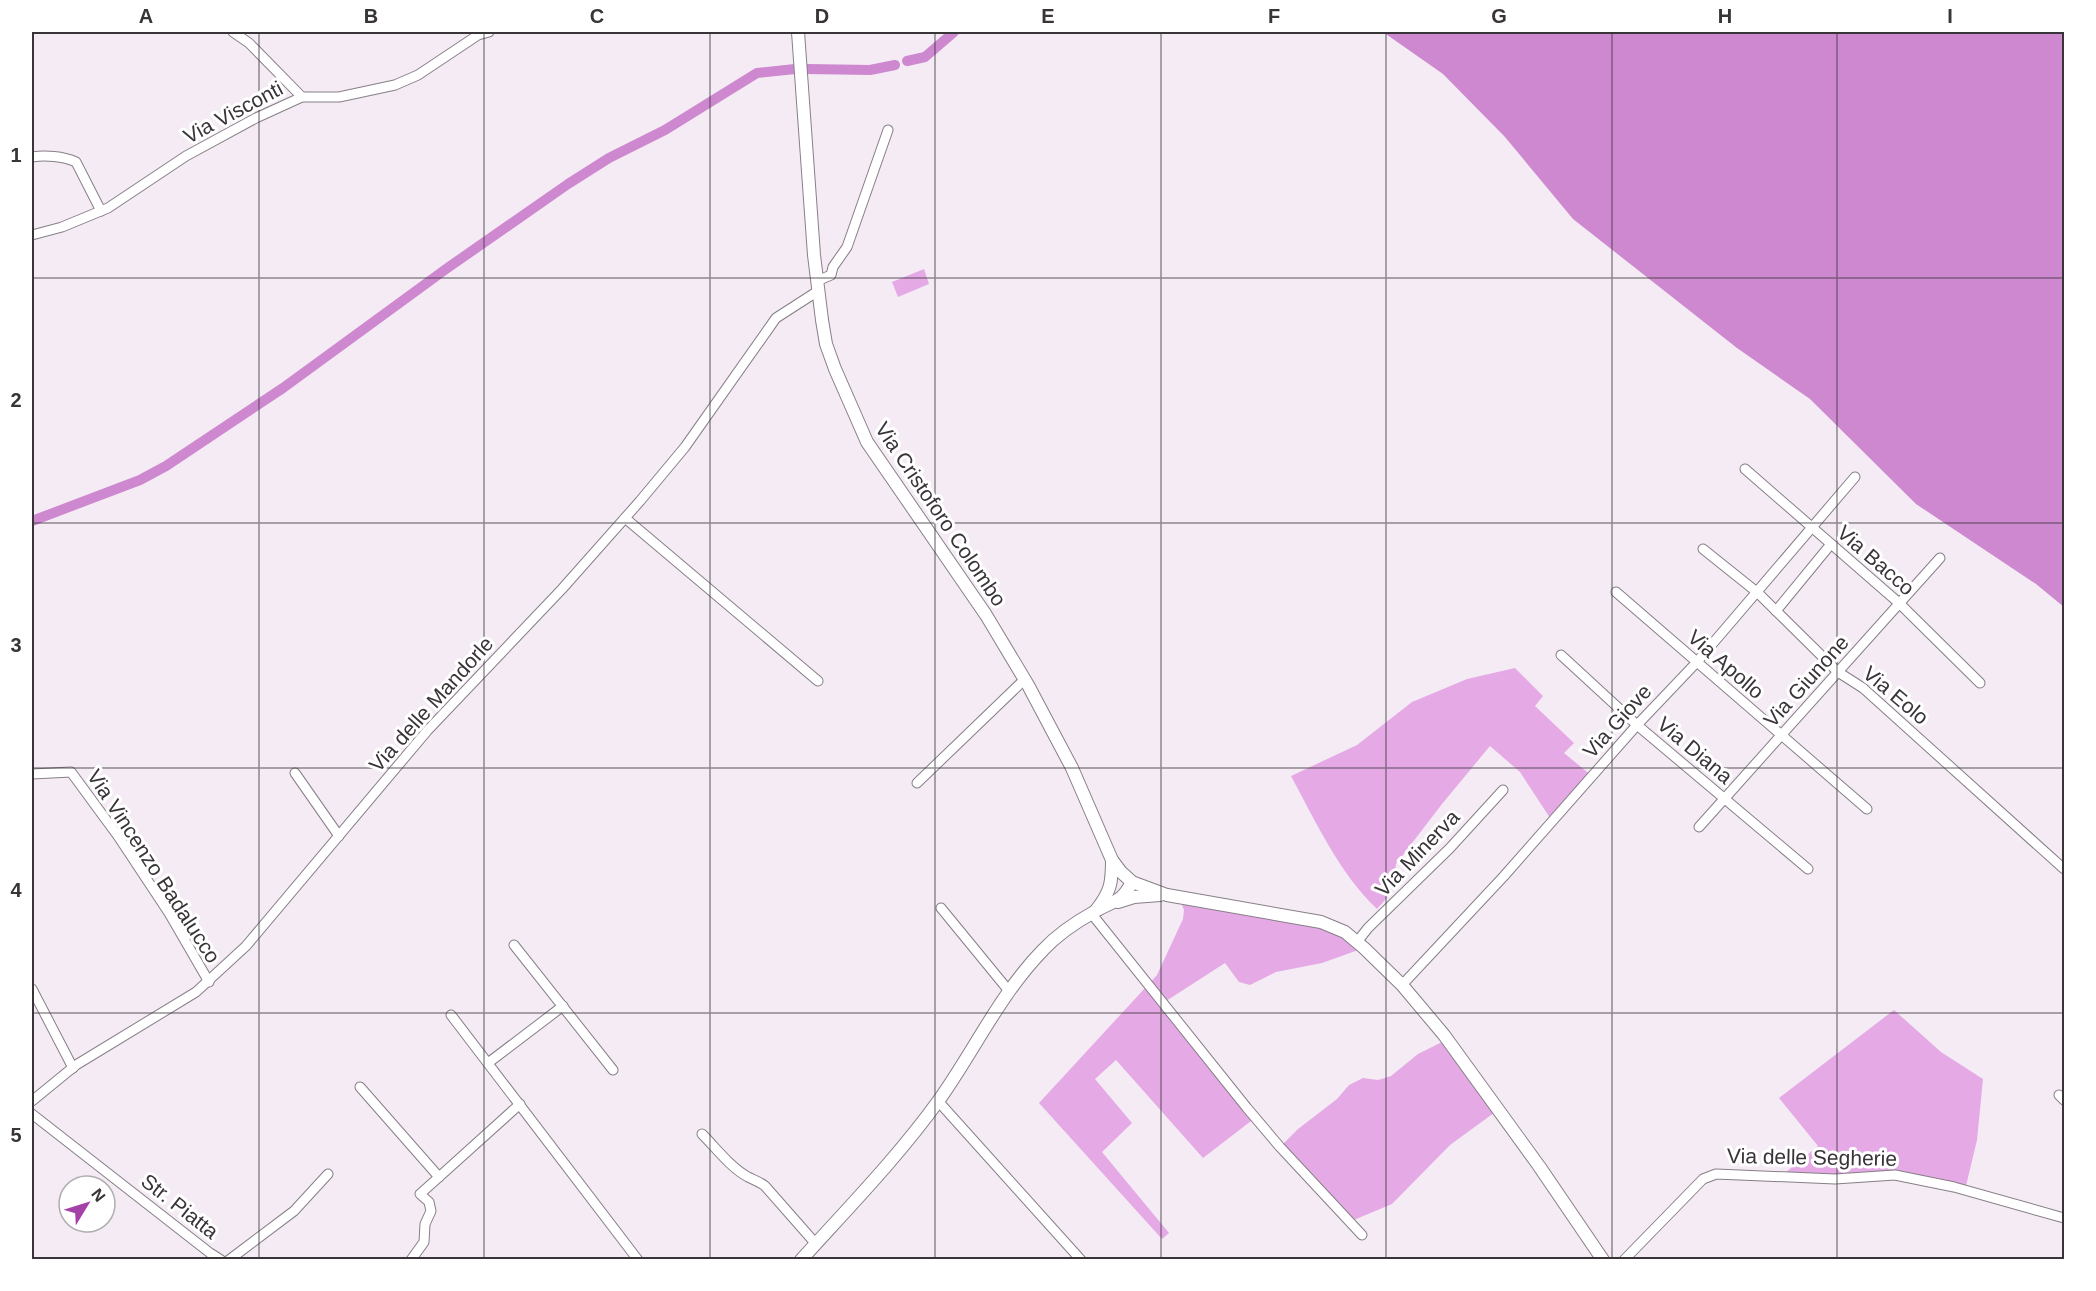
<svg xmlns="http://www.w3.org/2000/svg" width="2096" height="1291" font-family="Helvetica,sans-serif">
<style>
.green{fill:#e5aae6}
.water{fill:#ce88d0}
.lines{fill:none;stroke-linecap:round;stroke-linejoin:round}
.canal{stroke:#ce88d0;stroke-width:10}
.street-casing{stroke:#877f87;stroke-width:11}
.secondary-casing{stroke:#877f87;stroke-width:14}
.street{stroke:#fff;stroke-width:9}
.secondary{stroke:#fff;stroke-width:12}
.grid{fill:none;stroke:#383438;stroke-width:1.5;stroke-opacity:0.55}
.labels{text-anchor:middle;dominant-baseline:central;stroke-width:6;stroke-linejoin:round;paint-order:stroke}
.street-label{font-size:21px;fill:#383438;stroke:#fff}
.neatline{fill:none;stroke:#383438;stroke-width:2}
.grid-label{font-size:20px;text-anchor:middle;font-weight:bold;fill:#383438}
</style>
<rect width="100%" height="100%" fill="#f4ebf4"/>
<g class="green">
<path d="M924,269L929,284L898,297L892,282Z"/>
<path d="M1515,668L1543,696L1535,706L1574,743L1564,753L1592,776L1552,821L1520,772L1490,746L1442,804L1396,864L1392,892L1377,909C1339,873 1316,822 1291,776L1357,745L1412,702L1467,679Z"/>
<path d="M1181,902L1321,922L1364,948L1322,963L1276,972L1250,985L1239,982L1225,963L1163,1003L1255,1118L1203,1158L1116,1060L1095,1079L1132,1123L1102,1152L1169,1233L1162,1239L1039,1103L1157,975L1183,919L1184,910Z"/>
<path d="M1894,1010L1941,1052L1983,1079L1977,1140L1965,1190L1895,1175L1780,1177L1818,1146L1779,1098Z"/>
<path d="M1448,1039L1498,1110L1450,1145L1392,1204L1349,1222L1280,1147L1298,1129L1337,1099L1349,1085L1363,1078L1378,1080L1391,1076L1418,1054Z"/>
</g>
<path class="water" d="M1383,32H2064V607L2036,584L1916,504L1810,399L1737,348L1573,219L1505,137L1443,74Z"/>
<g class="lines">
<g class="canal">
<path d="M907,61L925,57L954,32"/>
<path d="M807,69L870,70L895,65"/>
<path d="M32,521L140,480L166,466L283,388L446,269L568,184L609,158L665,130L757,73L795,69"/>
</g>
<defs>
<g id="street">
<path d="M233,32L249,43L302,97"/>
<path d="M32,157C45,155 63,156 76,162L101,211"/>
<path d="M32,235L62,227L108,208L186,156L256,118L302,97H339L395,85L418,75L478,35L489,32"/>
<path d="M817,281L831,275L833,267L847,247L888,130"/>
<path d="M1745,469L1899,603L1980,683"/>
<path d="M625,518L818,681"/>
<path d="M1703,549L1758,593L1838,672L1863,688L2064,869"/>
<path d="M1616,592L1867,809"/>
<path d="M1776,611L1831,544"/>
<path d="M1561,655L1637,725L1808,869"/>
<path d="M295,773L339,836"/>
<path d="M32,774L71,772L118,836L169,913L209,982"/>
<path d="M917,783L1025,679"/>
<path d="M1699,827L1940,558"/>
<path d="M941,908L1009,991"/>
<path d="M1091,913L1247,1108L1280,1147L1362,1235"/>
<path d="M1357,942L1368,928L1450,848L1503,790"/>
<path d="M514,945L613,1070"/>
<path d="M1402,985L1504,876L1637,725L1696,663L1855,477"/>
<path d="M32,989L73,1068"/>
<path d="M451,1015L638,1260"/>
<path d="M488,1063L563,1006"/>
<path d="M360,1087L439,1177L520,1104"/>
<path d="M2059,1095L2064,1100"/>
<path d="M32,1101L76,1065L196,992L246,946L427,731L562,589L640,501L685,447L776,318L818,291"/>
<path d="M938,1101L1081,1260"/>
<path d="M32,1114L210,1253L221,1260"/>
<path d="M702,1134C716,1148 731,1168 748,1177C754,1180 760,1182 765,1186L816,1244"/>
<path d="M229,1260L294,1211L328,1174"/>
<path d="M411,1260L424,1242L425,1224L431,1211L429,1202L420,1194L439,1177"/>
<path d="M1624,1260L1703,1179L1716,1174L1835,1179L1895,1175L1954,1187L2064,1218"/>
</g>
<g id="secondary">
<path d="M798,32L814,255L822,320L826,344L835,369L867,442L986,615L1028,685L1072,768L1112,860L1121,872L1132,882L1167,895L1321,922L1345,932L1364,948L1402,985L1444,1035L1539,1166L1603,1260"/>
<path d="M1118,902L1134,897L1160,895"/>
<path d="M1097,909C1111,891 1112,882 1112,860"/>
<path d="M801,1260C848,1208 898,1157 939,1100C974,1051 1000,994 1043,950C1057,935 1076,922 1094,912C1113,900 1121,904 1132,882"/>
</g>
</defs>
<use href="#street" class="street-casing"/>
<use href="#secondary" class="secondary-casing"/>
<use href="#street" class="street"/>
<use href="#secondary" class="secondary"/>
</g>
<path class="grid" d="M259,32V1260M484,32V1260M710,32V1260M935,32V1260M1161,32V1260M1386,32V1260M1612,32V1260M1837,32V1260M32,278H2064M32,523H2064M32,768H2064M32,1013H2064"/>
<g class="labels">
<g class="street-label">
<text transform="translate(233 112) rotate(-28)">Via Visconti</text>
<text transform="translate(941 514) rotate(56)">Via Cristoforo Colombo</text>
<text transform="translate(1876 560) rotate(41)">Via Bacco</text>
<text transform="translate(1726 664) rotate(41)">Via Apollo</text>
<text transform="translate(1806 681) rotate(-48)">Via Giunone</text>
<text transform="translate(1896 695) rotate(40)">Via Eolo</text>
<text transform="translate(431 704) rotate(-48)">Via delle Mandorle</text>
<text transform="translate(1617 721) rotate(-48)">Via Giove</text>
<text transform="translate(1695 750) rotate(40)">Via Diana</text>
<text transform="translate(1417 853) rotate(-46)">Via Minerva</text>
<text transform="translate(154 866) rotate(57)">Via Vincenzo Badalucco</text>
<text transform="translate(1812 1157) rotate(1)">Via delle Segherie</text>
<text transform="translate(180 1206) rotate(38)">Str. Piatta</text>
</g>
</g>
<rect width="2096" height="1291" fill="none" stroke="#ffffff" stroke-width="66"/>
<g transform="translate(87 1204) rotate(52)"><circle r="28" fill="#ffffff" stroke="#afaeaf" stroke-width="1.5"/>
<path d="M0-4.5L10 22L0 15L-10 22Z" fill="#a341a8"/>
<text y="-9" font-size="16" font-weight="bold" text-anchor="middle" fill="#383438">N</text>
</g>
<rect x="33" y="33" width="2030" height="1225" class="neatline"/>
<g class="grid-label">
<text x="146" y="23">A</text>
<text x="371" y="23">B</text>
<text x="597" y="23">C</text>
<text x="822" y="23">D</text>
<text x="1048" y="23">E</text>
<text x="1274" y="23">F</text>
<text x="1499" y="23">G</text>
<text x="1725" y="23">H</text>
<text x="1950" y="23">I</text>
<text x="16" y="162">1</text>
<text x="16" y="407">2</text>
<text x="16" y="652">3</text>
<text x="16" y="897">4</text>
<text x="16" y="1142">5</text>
</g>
</svg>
